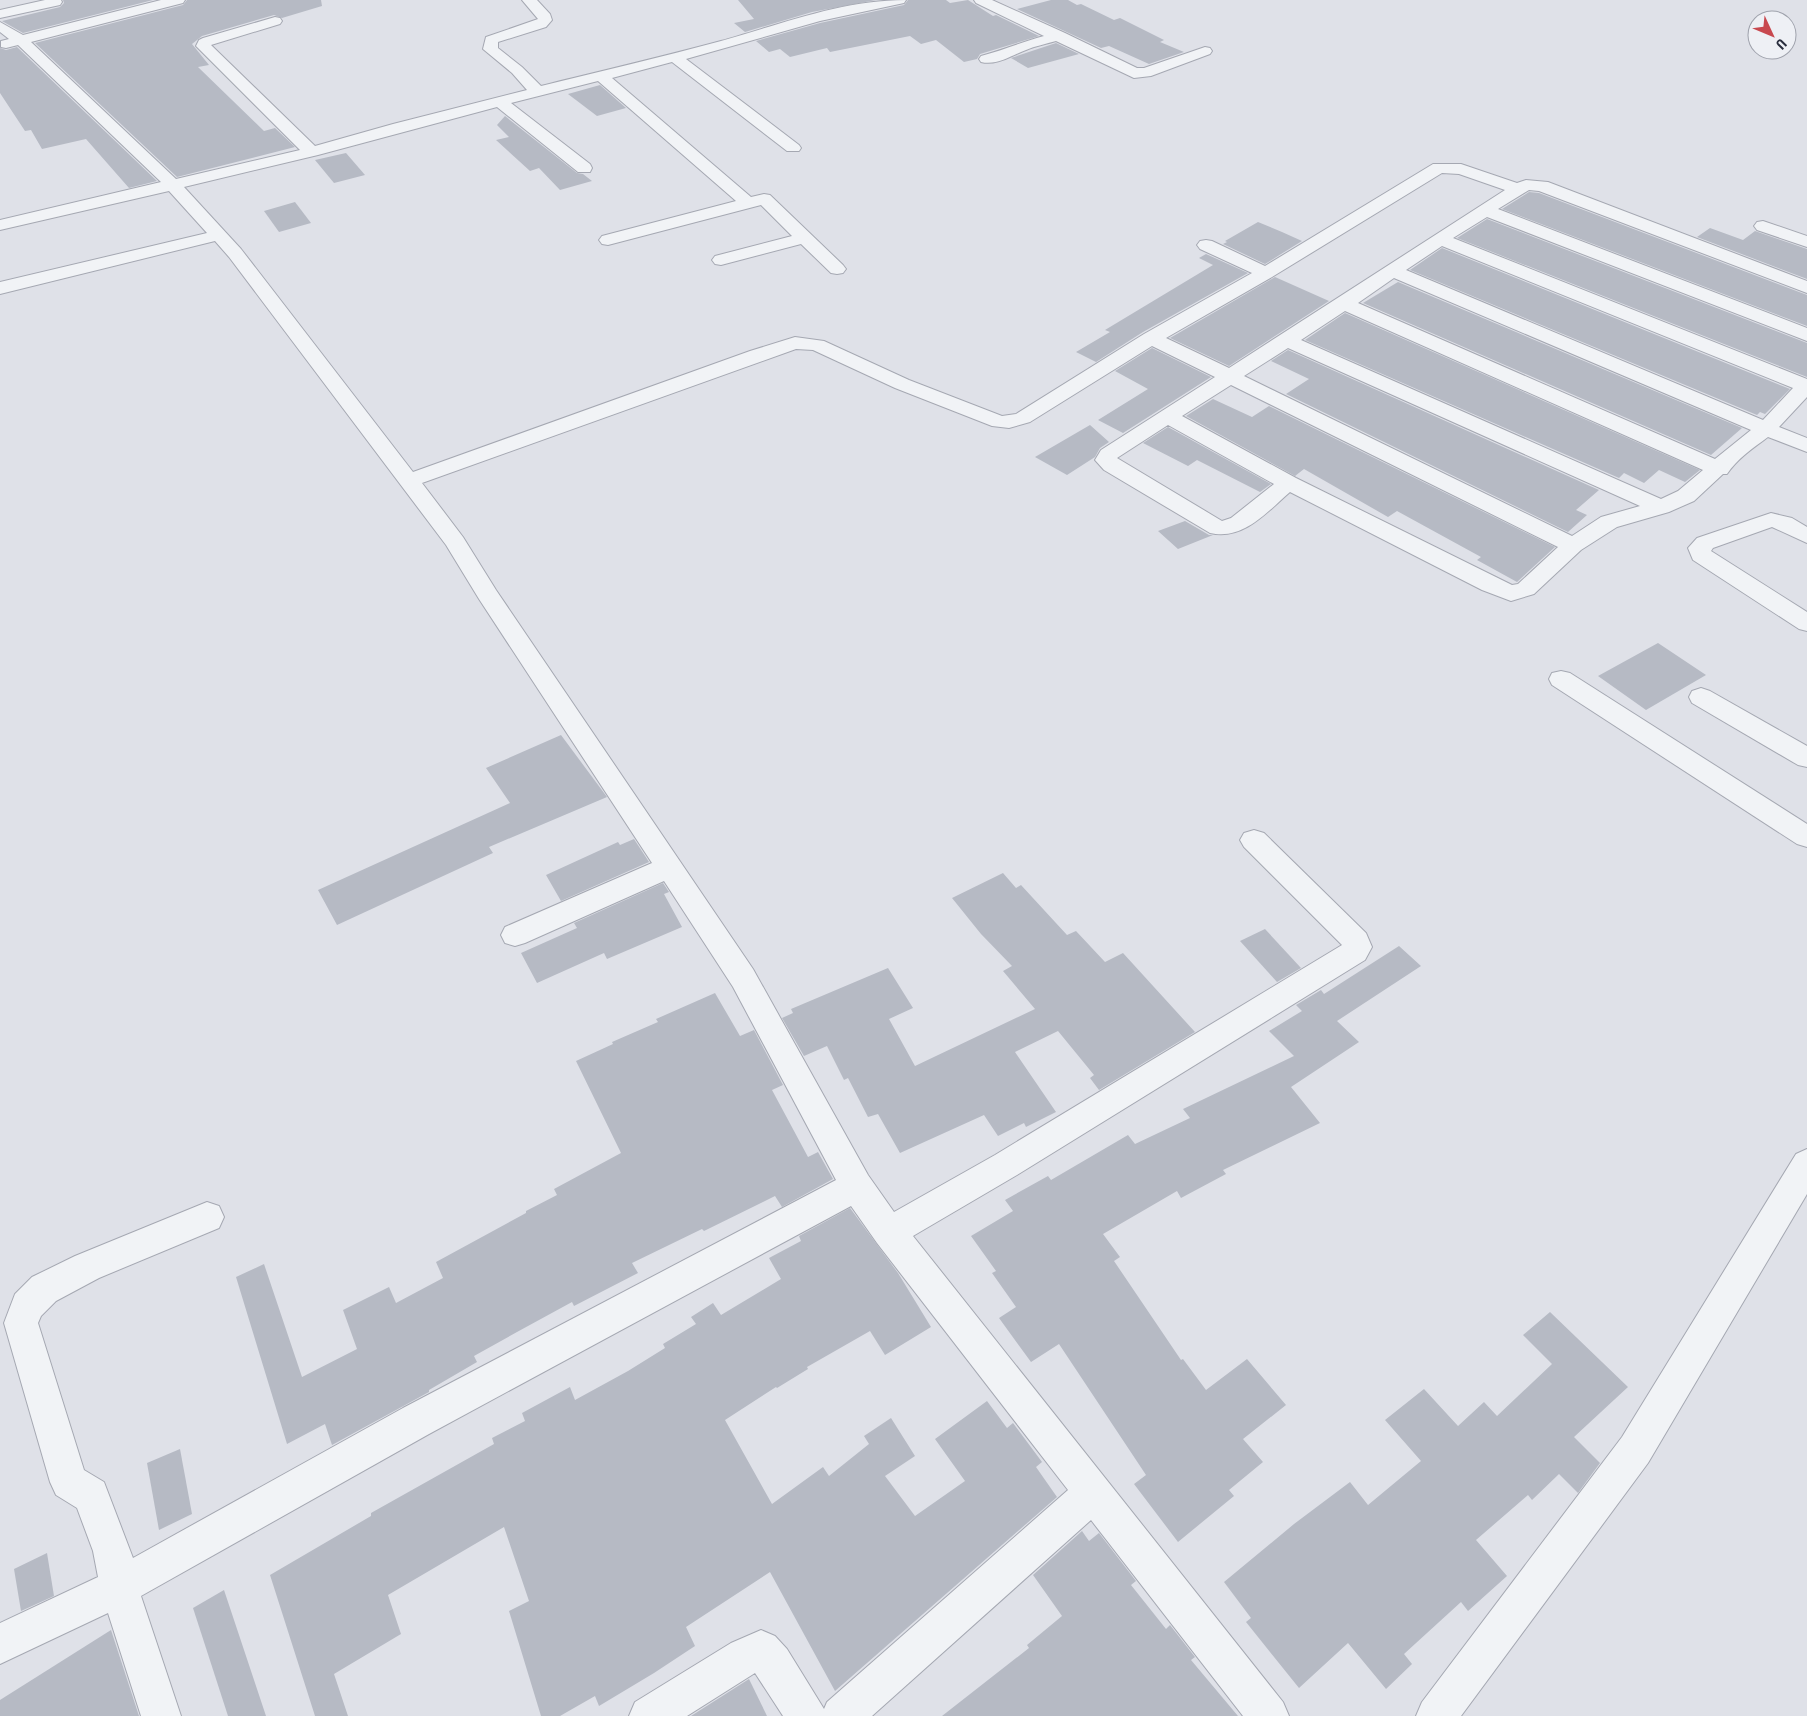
<svg xmlns="http://www.w3.org/2000/svg" width="1807" height="1716" font-family="'Roboto Condensed',sans-serif">
<style>
.building{fill:#b6bac4}
.lines{fill:none;stroke-linecap:round;stroke-linejoin:round}
.minor-casing{stroke:#a5a8b2;stroke-width:2}
.minor{fill:#f1f3f6;fill-rule:evenodd}
</style>
<rect width="100%" height="100%" fill="#dfe1e8"/>
<g class="building">
<path d="M63,0H153L23,33L2,21L60,7L64,3Z"/>
<path d="M187,0H321L322,6L282,18L274,15L202,36L192,44L209,65L198,67L264,131L275,128L295,147L177,177L35,43L183,5Z"/>
<path d="M738,0H876L812,12L745,32L734,23L754,19Z"/>
<path d="M908,0H946L950,3L968,0L993,16L996,15L1039,36L980,54L977,59L964,62L936,40L921,44L910,36L830,52L827,48L790,57L780,49L769,52L756,41L820,23L904,5Z"/>
<path d="M1051,0H1068L1077,5L1081,4L1114,20L1120,18L1164,40L1160,42L1184,52L1149,64L1109,46L1101,48L1017,9Z"/>
<path d="M1056,43L1079,54L1028,68L1011,58Z"/>
<path d="M17,47L157,181L129,188L86,139L42,149L31,130L25,131L0,93V48L6,50Z"/>
<path d="M600,85L626,108L597,116L568,94Z"/>
<path d="M505,116L577,173L583,174L592,181L560,190L539,168L530,171L496,140L509,137L497,125Z"/>
<path d="M346,153L365,175L334,183L315,160Z"/>
<path d="M1529,192L1539,193L1807,295V326L1502,209Z"/>
<path d="M295,202L311,223L279,232L264,211Z"/>
<path d="M1487,219L1807,343V377L1457,238Z"/>
<path d="M1258,222L1282,232L1302,241L1265,264L1223,244L1227,242L1225,241Z"/>
<path d="M1710,228L1743,240L1755,231L1807,249V279L1697,237Z"/>
<path d="M1442,248L1790,389L1765,414L1760,412L1757,415L1410,270Z"/>
<path d="M1206,254L1248,273L1143,332L1096,362L1076,352L1110,332L1105,330L1213,265L1199,258Z"/>
<path d="M1275,277L1329,301L1229,366L1170,338Z"/>
<path d="M1398,282L1742,428L1711,455L1363,303Z"/>
<path d="M1345,313L1700,470L1685,482L1659,470L1644,483L1624,473L1619,478L1305,340Z"/>
<path d="M1152,348L1211,377L1123,433L1098,420L1148,389L1115,371Z"/>
<path d="M1288,350L1599,490L1576,510L1587,515L1568,532L1286,394L1309,379L1271,361Z"/>
<path d="M1213,399L1252,417L1269,406L1555,547L1517,582L1477,560L1481,557L1397,511L1388,517L1304,469L1295,476L1186,416Z"/>
<path d="M1090,425L1109,442L1100,448L1095,457L1067,475L1035,457Z"/>
<path d="M1168,427L1271,484L1260,492L1197,460L1188,466L1143,443Z"/>
<path d="M1185,521L1209,535H1213L1178,549L1158,531Z"/>
<path d="M1658,643L1706,675L1646,710L1598,676Z"/>
<path d="M561,735L607,797L489,847L493,853L337,925L318,890L510,803L486,768Z"/>
<path d="M634,839L649,862L561,901L546,875L618,842L620,845Z"/>
<path d="M1003,873L1016,888L1021,885L1067,935L1076,931L1105,962L1123,953L1195,1032L1099,1090L1090,1078L1094,1075L1058,1031L1015,1052L1056,1112L1026,1127L1024,1123L998,1136L984,1115L900,1153L878,1114L868,1117L848,1078L844,1080L827,1046L804,1056L782,1018L793,1013L791,1009L888,968L913,1008L889,1019L915,1066L1035,1009L1003,971L1012,966L981,934L952,898Z"/>
<path d="M663,883L669,892L664,894L682,927L607,959L604,953L537,983L521,953L577,928L574,923Z"/>
<path d="M1265,929L1301,968L1277,982L1240,941Z"/>
<path d="M1399,946L1421,966L1337,1021L1359,1042L1291,1087L1320,1123L1223,1170L1226,1174L1181,1198L1177,1191L1103,1234L1120,1257L1114,1261L1181,1360L1183,1359L1206,1390L1247,1359L1286,1405L1243,1439L1263,1462L1229,1490L1234,1496L1178,1542L1134,1484L1146,1475L1059,1344L1031,1362L999,1318L1016,1307L992,1273L996,1271L971,1236L1013,1211L1005,1200L1048,1176L1051,1180L1128,1135L1135,1144L1190,1118L1183,1109L1294,1056L1269,1031L1302,1011L1296,1005L1321,990L1324,994Z"/>
<path d="M715,993L740,1036L754,1030L783,1085L772,1090L808,1157L818,1152L833,1179L782,1207L775,1196L704,1231L702,1229L632,1263L638,1273L574,1306L572,1302L517,1332L474,1356L477,1362L429,1390V1392L332,1445L325,1424L287,1444L236,1277L264,1264L302,1377L357,1349L343,1310L389,1287L396,1303L443,1278L436,1262L526,1213V1211L557,1195L554,1189L621,1153L576,1061L613,1044L612,1042L658,1022L656,1019Z"/>
<path d="M850,1208L898,1273L931,1327L885,1355L870,1331L807,1367L808,1369L777,1388L776,1387L725,1420L772,1504L823,1467L829,1476L869,1444L864,1436L891,1418L915,1456L885,1476L915,1516L965,1481L935,1439L987,1401L1007,1428L1013,1423L1042,1462L1036,1467L1057,1497L835,1691L770,1572L686,1627L695,1646L654,1673L599,1706L595,1696L560,1716H541L509,1611L529,1601L504,1527L388,1595L401,1634L334,1674L348,1716H315L270,1575L371,1516V1513L494,1444L492,1438L525,1421L522,1413L570,1387L575,1400L628,1371L665,1348L663,1344L696,1324L691,1317L713,1303L721,1315L781,1279L769,1258L801,1241L799,1236Z"/>
<path d="M1550,1312L1628,1387L1574,1437L1600,1463L1578,1493L1559,1474L1532,1500L1528,1495L1476,1540L1507,1576L1468,1611L1461,1602L1404,1654L1412,1664L1386,1689L1348,1643L1299,1688L1246,1622L1251,1618L1224,1582L1294,1524L1350,1482L1368,1505L1421,1461L1385,1420L1424,1389L1458,1426L1484,1402L1497,1416L1552,1364L1523,1335Z"/>
<path d="M180,1449L192,1514L159,1530L147,1463Z"/>
<path d="M1082,1531L1089,1541L1099,1533L1136,1581L1131,1585L1166,1629L1170,1625L1195,1657L1191,1660L1238,1716H942L1029,1648L1027,1645L1062,1616L1033,1575Z"/>
<path d="M47,1553L54,1596L21,1611L14,1569Z"/>
<path d="M224,1590L266,1716H228L193,1608Z"/>
<path d="M111,1630L139,1716H0V1700Z"/>
<path d="M749,1679L767,1716H691Z"/>
</g>
<g class="lines">
<defs>
<g id="minor">
<path d="M45,0H61L62,2L60,5L0,18V10Z"/>
<path d="M161,0H185L183,3L31,42L176,179L300,150L196,46L199,40L203,38L275,17L280,18L282,21L280,24L211,45L315,146L393,124L527,90L512,73L483,49L486,37L538,19L522,0H537L550,14L552,20L546,27L498,42V48L522,67L541,86C601,71 662,57 721,41C782,24 842,0 906,0L904,3L820,21L686,59L799,145L801,148L799,151H787L672,62L612,78L751,197L764,194L770,195L843,265L846,269L843,273L837,274L831,273L801,244L721,265L715,264L712,260L715,256L792,236L761,205L608,245L602,244L599,240L602,236L736,201L598,81L511,103L590,164L592,168L590,172H578L497,107L318,155L184,187L241,249L413,472L750,351L795,337L824,341L909,380L1002,416L1016,414L1144,334L1252,273L1200,249L1197,245L1200,241L1206,240L1212,241L1265,266L1433,164H1461L1517,183L1526,180L1548,182L1807,281V293L1539,191L1529,190L1498,209L1807,328V341L1487,217L1453,238L1807,379V397L1779,427L1807,438V452L1768,437C1753,448 1737,459 1727,474H1723L1694,501L1669,512L1617,527L1581,550L1534,594L1511,601L1482,590L1290,492C1267,512 1243,541 1210,533L1104,470L1095,460L1101,450L1215,377L1152,346L1030,422L1009,428L992,426L895,388L813,350L796,349L422,483L463,537L496,590L753,969L868,1175L894,1212L995,1155L1342,945L1244,847L1240,840L1244,833L1254,830L1264,833L1366,933L1372,947L1365,960L1017,1175L913,1236L1283,1702L1289,1716H1243L1091,1520L872,1716H783L755,1673L687,1716H629L635,1702L731,1643L761,1630L775,1636L787,1649L824,1709L827,1702L1068,1490L877,1243L851,1206L429,1434L141,1596L181,1716H141L108,1613L0,1664V1623L98,1577L93,1551L77,1508L56,1495L50,1482L4,1323L15,1294L32,1277L75,1256L207,1202L219,1206L224,1217L219,1228L99,1278L56,1301L41,1316L38,1323L84,1470L104,1482L133,1558L403,1408L836,1180L733,987L664,881L525,943L515,946L505,943L501,935L505,927L652,863L479,599L446,545L229,257L215,241L0,294V282L207,233L169,191L0,230V220L161,182L18,45L6,48L1,47V41L9,39L0,32V22L23,35ZM1442,173L1459,174L1505,190L1229,368L1166,338L1272,277ZM1442,246L1793,388L1763,420L1406,270ZM1394,278L1751,430L1715,459L1358,303ZM1345,311L1703,470L1678,491L1661,499L1301,340ZM1288,348L1640,506L1601,517L1572,536L1244,376ZM1231,385L1558,547L1518,584L1512,585L1296,478L1182,416ZM1168,425L1274,484L1231,518L1222,521L1117,458Z"/>
<path d="M974,0H992L1065,33L1137,68H1144L1205,47L1210,48L1212,51L1210,54L1151,76L1134,78L1056,41C1046,44 1035,46 1026,50C1012,55 997,66 981,62L979,59L981,56C1003,50 1022,42 1044,36L976,3Z"/>
<path d="M1763,221L1807,236V247L1757,230L1754,226L1757,222Z"/>
<path d="M1771,513L1792,518L1807,527V543L1772,527L1713,548L1711,551L1807,612V631L1799,629L1693,560L1688,548L1697,538Z"/>
<path d="M1561,671L1570,673L1807,824V847L1797,844L1552,685L1549,679L1552,673Z"/>
<path d="M1701,688L1710,691L1807,746V767L1798,765L1692,703L1689,697L1692,691Z"/>
<path d="M1807,1149V1194L1648,1463L1461,1716H1416L1422,1702L1622,1437L1796,1154Z"/>
</g>
</defs>
<use href="#minor" class="minor-casing"/>
<use href="#minor" class="minor"/>
</g>
<g transform="translate(1772 35) rotate(134)"><circle r="24" fill="#eef0f5" stroke="#9fa2ac"/>
<path d="M0-4L9 19L0 12L-9 19Z" fill="#c8484f"/>
<text y="-8" font-size="14" font-weight="bold" text-anchor="middle" fill="#292e3e">U</text>
</g>
</svg>
